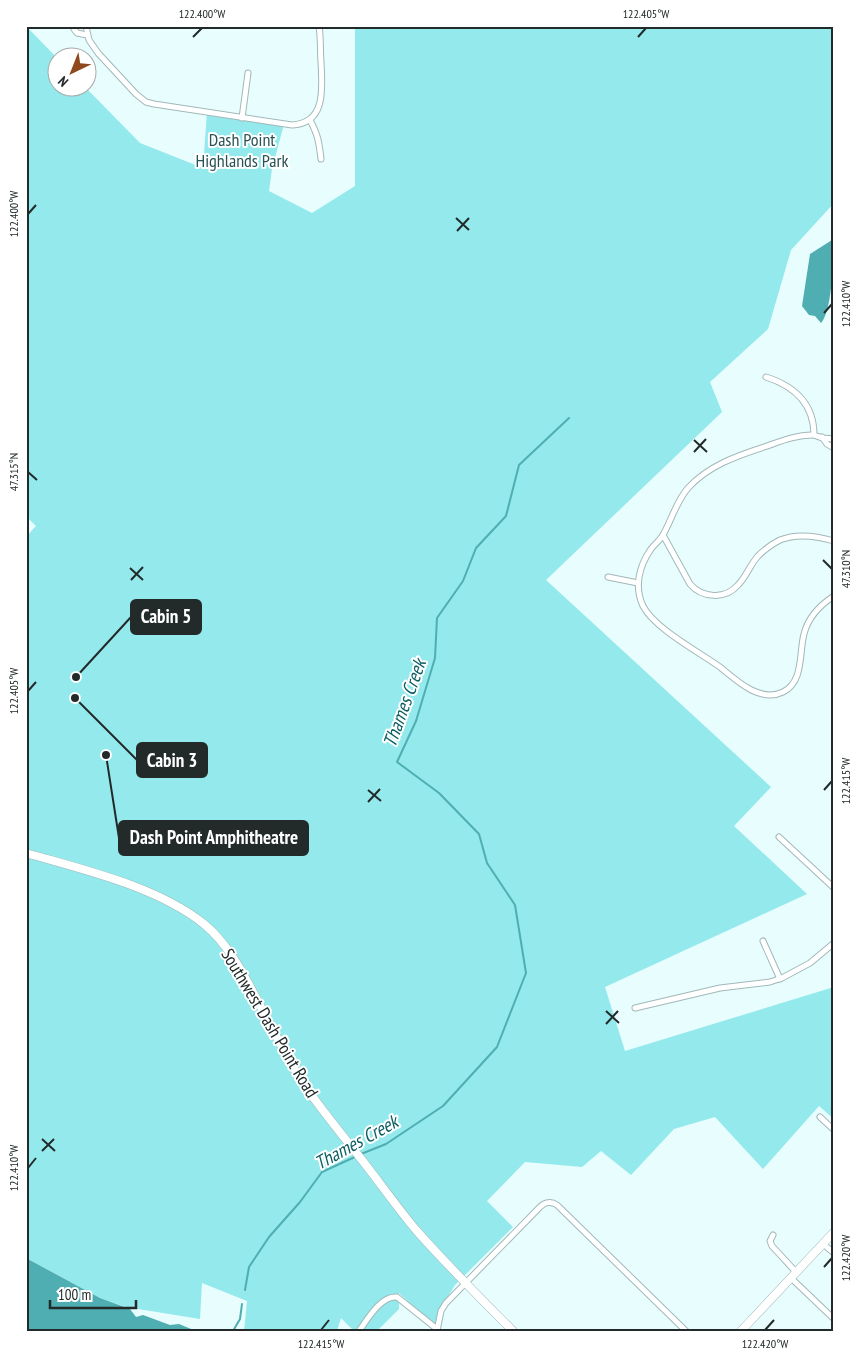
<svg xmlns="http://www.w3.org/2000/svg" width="860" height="1357" font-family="'PT Sans Narrow',sans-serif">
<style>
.green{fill:#93e9ec}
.water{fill:#4faeb1}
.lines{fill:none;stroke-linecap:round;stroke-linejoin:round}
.stream{stroke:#4faeb1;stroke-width:2}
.street-casing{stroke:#a2b8b8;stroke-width:7}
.secondary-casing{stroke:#a2b8b8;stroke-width:9}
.street{stroke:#fff;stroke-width:5}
.secondary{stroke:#fff;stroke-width:8}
.ticks{fill:none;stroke:#222a2a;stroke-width:2}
.labels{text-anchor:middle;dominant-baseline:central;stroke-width:4;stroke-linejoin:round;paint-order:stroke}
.park-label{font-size:18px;fill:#285254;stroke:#fff}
.street-label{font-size:18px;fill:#222a2a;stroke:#fff}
.water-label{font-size:19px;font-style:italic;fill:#0a5d60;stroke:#fff}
.leader{fill:none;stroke:#222a2a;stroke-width:2}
.callout-dot{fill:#222a2a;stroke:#fff;stroke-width:2}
.callout{fill:#222a2a;stroke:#222a2a;stroke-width:2}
.callout-label{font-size:19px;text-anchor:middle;font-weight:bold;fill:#fff}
.neatline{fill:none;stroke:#222a2a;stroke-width:2}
.ticks-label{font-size:12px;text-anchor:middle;fill:#222a2a}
</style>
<rect width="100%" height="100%" fill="#e7fdfe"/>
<path class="green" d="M26,26L57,58L58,88H86L140,143L203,168L207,112L284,124L272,169L269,191L312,213L355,186V26H834V203L791,250L768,329L710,382L722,412L546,580L771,787L734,826L807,894L605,987L625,1051L834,987V1119L819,1106L763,1169L715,1117L674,1129L631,1175L601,1151L582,1167L525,1162L487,1201L513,1227L455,1285L441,1308L436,1327L399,1293V1309L377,1331H354L341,1318L337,1331H244L247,1301L202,1283L200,1319L126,1307L100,1298L26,1258V537L36,526L26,516Z"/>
<g class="water">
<path d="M832,240H834C834,257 832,312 821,323L815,316L809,315L802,306L810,254Z"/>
<path d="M26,1258L100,1298L130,1309L136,1317L143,1315L170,1325L179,1324L196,1331H26Z"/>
</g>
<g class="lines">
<g class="stream">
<path d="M361,1154L386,1144L443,1106L497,1047L526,973L515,905L487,863L479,834L439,793L397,762L416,721L435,658L437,618L463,581L476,548L506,516L519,465L569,418"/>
<path d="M245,1290L249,1267L269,1237L300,1202L322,1172L357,1156"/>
<path d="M233,1331L240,1319L242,1304"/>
</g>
<defs>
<g id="street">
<path d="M74,26V29L77,33L87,35"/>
<path d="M86,26L89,40L98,53L136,94L146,102L154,104L292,125C327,123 322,87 321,62C320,50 321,38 319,26"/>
<path d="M242,118L248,73"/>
<path d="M310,120C318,135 319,142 321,159"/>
<path d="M766,377C794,386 814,403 814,435"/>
<path d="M822,437L827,444L834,448"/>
<path d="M834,440C830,438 827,438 823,438C819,437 815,435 812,435C795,435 779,442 764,447C736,456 708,466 688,488C676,502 672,519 663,535C660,540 655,544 651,549C639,566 634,587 643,606C654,628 699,652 720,667C737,681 760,703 783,692C804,682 799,652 804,634C808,618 820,605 834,596"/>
<path d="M663,535L690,584C702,598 725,600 738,585C746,577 750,565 758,556C764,550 772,544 780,540C797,533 817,536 834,541"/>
<path d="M608,577L638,583"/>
<path d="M779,837L834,888"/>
<path d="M763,941L780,979"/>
<path d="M635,1008L720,988L770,982L782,978L810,963L834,943"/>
<path d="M820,1117L834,1130"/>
<path d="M773,1235L770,1241L772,1246L796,1272"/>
<path d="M823,1244L834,1253"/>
<path d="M791,1278L834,1319"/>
<path d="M359,1331C367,1320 381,1295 397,1297L437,1329"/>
<path d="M437,1331L441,1311L446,1303L538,1209C543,1203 550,1200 557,1205L686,1331"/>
</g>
<g id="secondary">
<path d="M26,853C84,870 156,886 204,924C226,942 241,969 254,994C270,1024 285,1055 303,1083C320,1108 340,1132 358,1155C378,1180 396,1206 416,1230C447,1265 480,1298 513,1331"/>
<path d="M741,1331L834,1232"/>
</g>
</defs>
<use href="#street" class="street-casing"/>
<use href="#secondary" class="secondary-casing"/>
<use href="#street" class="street"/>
<use href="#secondary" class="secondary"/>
</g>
<path class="ticks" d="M193,37L202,28M638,37L646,28M28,214L36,205M456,218L469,230M457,231L469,218M824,313L832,304M694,440L707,452M694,452L706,439M28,472L37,480M823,560L832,569M130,568L143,580M131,580L143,567M28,691L36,682M368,790L381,801M824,790L832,781M368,802L380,789M606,1011L619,1023M606,1024L618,1011M42,1139L55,1151M42,1151L54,1139M28,1168L36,1158M824,1267L832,1258M321,1330L329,1320M765,1330L774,1320"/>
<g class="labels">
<g class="park-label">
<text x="242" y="139">Dash Point<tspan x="242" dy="21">Highlands Park</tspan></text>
</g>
<g class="street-label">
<text transform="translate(270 1023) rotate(59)">Southwest Dash Point Road</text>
</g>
<g class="water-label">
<text transform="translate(404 703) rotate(-70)">Thames Creek</text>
<text transform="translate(356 1142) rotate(-29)">Thames Creek</text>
</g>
</g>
<path class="leader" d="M76 677L131 617M75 698L137 760M106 755L119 838"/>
<g class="callout-dot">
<circle cx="76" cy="677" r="5"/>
<circle cx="75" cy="698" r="5"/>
<circle cx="106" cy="755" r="5"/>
</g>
<g class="callout">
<rect x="131" y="600" width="70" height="34" rx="5"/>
<rect x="137" y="743" width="70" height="34" rx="5"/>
<rect x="119" y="821" width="189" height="34" rx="5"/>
</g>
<g class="callout-label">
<text x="166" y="623">Cabin 5</text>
<text x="172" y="767">Cabin 3</text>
<text x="214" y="844">Dash Point Amphitheatre</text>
</g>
<rect width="860" height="1357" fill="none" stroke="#ffffff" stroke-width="55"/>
<g transform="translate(72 72) rotate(223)"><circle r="24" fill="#ffffff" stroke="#a7aaaa"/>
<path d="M0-4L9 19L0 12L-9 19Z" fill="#8e4a1d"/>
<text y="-8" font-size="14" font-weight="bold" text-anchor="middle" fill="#222a2a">N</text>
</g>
<path d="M50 1300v8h86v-8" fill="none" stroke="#222a2a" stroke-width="2.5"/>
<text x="58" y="1300" font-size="15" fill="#222a2a" stroke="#ffffff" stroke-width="4" paint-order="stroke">100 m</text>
<rect x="28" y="28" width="804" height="1302" class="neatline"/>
<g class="ticks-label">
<text x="202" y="18">122.400°W</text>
<text x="646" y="18">122.405°W</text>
<text transform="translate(14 214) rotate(-90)" y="4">122.400°W</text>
<text transform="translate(846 304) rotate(-90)" y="4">122.410°W</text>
<text transform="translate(14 472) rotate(-90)" y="4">47.315°N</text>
<text transform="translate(846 569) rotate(-90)" y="4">47.310°N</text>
<text transform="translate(14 691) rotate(-90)" y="4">122.405°W</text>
<text transform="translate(846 781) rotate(-90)" y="4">122.415°W</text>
<text transform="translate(14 1168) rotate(-90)" y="4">122.410°W</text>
<text transform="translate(846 1258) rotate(-90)" y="4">122.420°W</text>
<text x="321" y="1348">122.415°W</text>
<text x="765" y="1348">122.420°W</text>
</g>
</svg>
